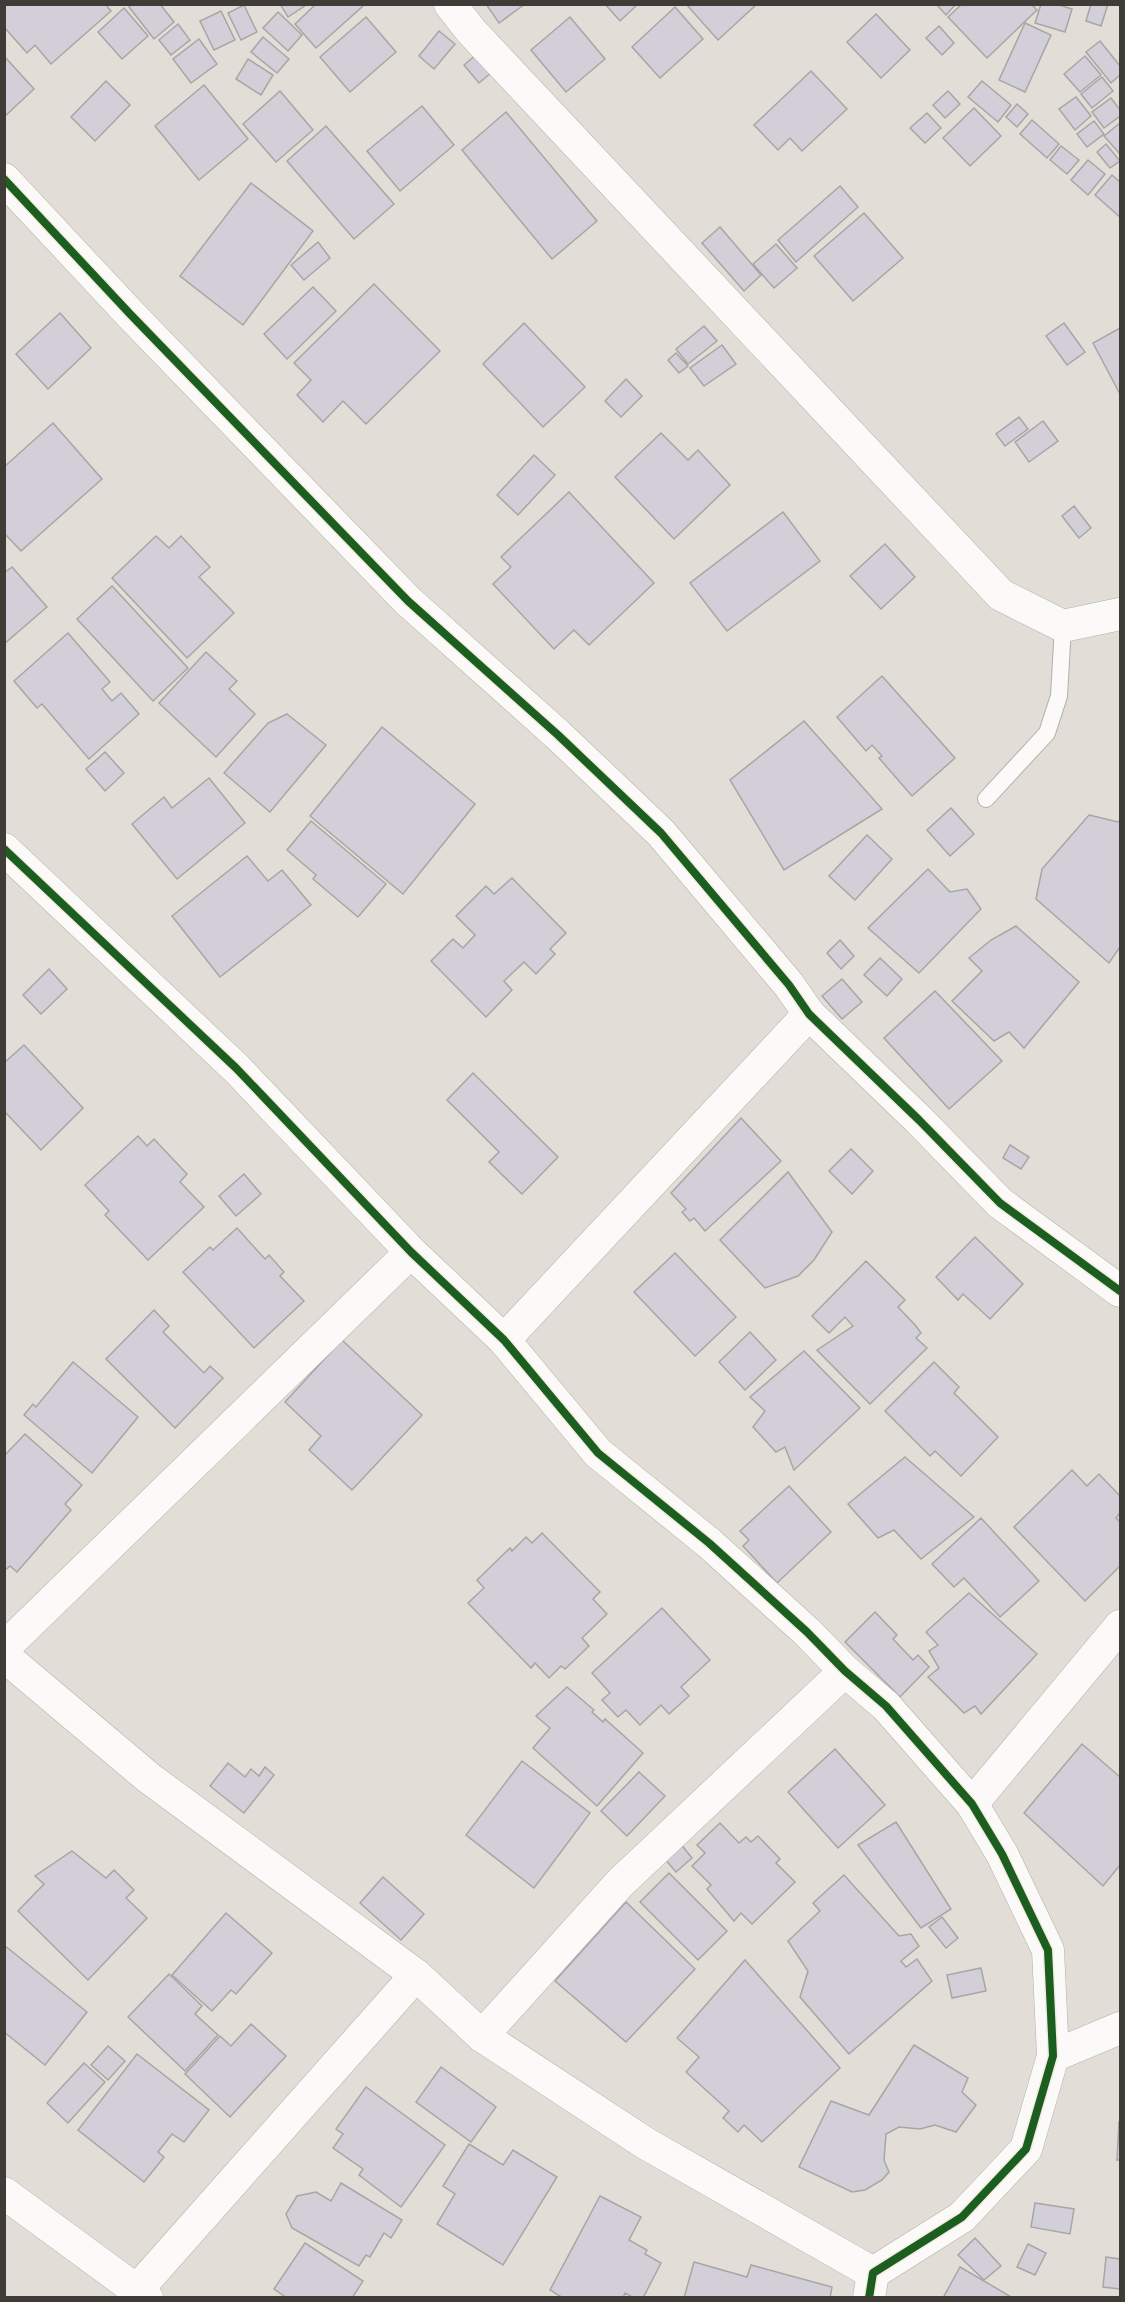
<svg xmlns="http://www.w3.org/2000/svg" width="1125" height="2302" font-family="'Varela Round',sans-serif">
<style>
.building{fill:#d2cfd9;stroke:#a8a6a4;stroke-width:1.5}
.lines{fill:none;stroke-linecap:round;stroke-linejoin:round}
.lane-casing{stroke:#b2afaa;stroke-width:18}
.street-casing{stroke:#b2afaa;stroke-width:33}
.lane{stroke:#fbfaf9;stroke-width:16}
.street{stroke:#fbfaf9;stroke-width:32}
.cycleway-casing{stroke:#f3ece0;stroke-width:11}
.cycleway{stroke:#1b5e20;stroke-width:8}
</style>
<rect width="100%" height="100%" fill="#e2ded7"/>
<g class="building">
<path d="M4,4H105L111,11L51,64L35,45L27,53L4,27Z"/>
<path d="M132,4H160L174,22L154,39L129,7Z"/>
<path d="M280,4H306V5L288,17Z"/>
<path d="M316,4H362L363,6L316,48L295,24Z"/>
<path d="M486,4H525L499,23Z"/>
<path d="M605,4H638L620,21Z"/>
<path d="M686,4H757L718,40Z"/>
<path d="M936,4H956L946,15Z"/>
<path d="M962,4H1031L1037,10L987,58L948,17Z"/>
<path d="M1041,4H1056L1072,9L1065,32L1035,23Z"/>
<path d="M1091,4H1108L1101,26L1086,21Z"/>
<path d="M244,5L257,32L241,40L228,13Z"/>
<path d="M675,7L703,39L660,78L632,47Z"/>
<path d="M124,8L148,36L122,59L98,32Z"/>
<path d="M221,11L235,40L214,50L200,21Z"/>
<path d="M278,12L302,35L288,51L263,28Z"/>
<path d="M876,14L910,50L881,78L847,42Z"/>
<path d="M366,17L396,52L350,92L320,57Z"/>
<path d="M570,17L605,59L566,92L531,50Z"/>
<path d="M1025,23L1051,35L1025,92L999,80Z"/>
<path d="M178,24L190,40L171,55L159,40Z"/>
<path d="M939,26L954,43L942,55L926,38Z"/>
<path d="M439,31L455,44L434,69L419,56Z"/>
<path d="M263,37L289,59L277,73L251,52Z"/>
<path d="M199,39L217,64L191,83L173,59Z"/>
<path d="M1100,41L1120,66V75L1111,83L1086,52Z"/>
<path d="M477,54L492,72L479,83L464,65Z"/>
<path d="M4,56L34,89L4,117Z"/>
<path d="M1085,56L1101,75L1080,92L1064,74Z"/>
<path d="M248,59L273,75L261,95L236,79Z"/>
<path d="M811,71L847,109L802,151L790,138L778,150L754,125Z"/>
<path d="M1102,77L1113,91L1092,108L1081,94Z"/>
<path d="M106,81L130,105L95,141L71,117Z"/>
<path d="M982,81L1011,105L998,122L968,97Z"/>
<path d="M204,85L248,139L199,180L155,126Z"/>
<path d="M280,91L313,130L276,162L243,124Z"/>
<path d="M948,91L960,104L945,118L933,105Z"/>
<path d="M1076,97L1091,116L1075,130L1059,109Z"/>
<path d="M1111,98L1120,110V116L1104,128L1092,112Z"/>
<path d="M1017,104L1028,114L1017,127L1006,117Z"/>
<path d="M422,106L454,145L400,191L367,151Z"/>
<path d="M974,108L1001,136L970,166L943,138Z"/>
<path d="M506,112L597,221L552,259L462,150Z"/>
<path d="M927,113L941,128L925,143L910,128Z"/>
<path d="M1032,120L1059,144L1047,158L1020,134Z"/>
<path d="M1094,121L1104,134L1087,147L1077,134Z"/>
<path d="M1120,123V152L1119,153L1104,136Z"/>
<path d="M326,126L394,204L354,239L287,161Z"/>
<path d="M1106,144L1120,161L1110,168L1097,152Z"/>
<path d="M1061,146L1079,160L1067,174L1050,160Z"/>
<path d="M1088,160L1105,174L1088,195L1071,180Z"/>
<path d="M1112,175L1120,182V217L1095,195Z"/>
<path d="M251,183L313,231L243,325L180,276Z"/>
<path d="M840,186L858,207L796,262L778,240Z"/>
<path d="M864,213L903,258L853,301L814,256Z"/>
<path d="M720,227L761,275L744,291L702,243Z"/>
<path d="M318,242L330,258L304,280L291,265Z"/>
<path d="M776,244L797,268L774,288L753,264Z"/>
<path d="M374,284L440,351L366,424L343,401L323,422L297,395L311,380L294,363Z"/>
<path d="M313,287L336,311L287,359L264,334Z"/>
<path d="M60,313L91,348L48,389L16,354Z"/>
<path d="M524,323L585,387L543,427L483,364Z"/>
<path d="M1064,323L1085,352L1067,365L1046,336Z"/>
<path d="M704,326L717,341L688,364L676,349Z"/>
<path d="M1120,328V394L1093,343Z"/>
<path d="M722,345L736,364L704,386L690,368Z"/>
<path d="M676,353L688,366L679,373L668,360Z"/>
<path d="M626,379L642,396L621,417L605,401Z"/>
<path d="M1019,417L1028,429L1005,446L996,434Z"/>
<path d="M1043,421L1058,441L1029,462L1015,442Z"/>
<path d="M53,423L102,479L21,551L4,533V467Z"/>
<path d="M661,433L688,460L698,450L730,485L674,539L615,477Z"/>
<path d="M534,455L555,475L518,515L497,495Z"/>
<path d="M569,492L654,583L589,645L574,630L554,649L493,584L511,567L501,557Z"/>
<path d="M1074,506L1091,528L1079,538L1062,516Z"/>
<path d="M783,512L820,561L727,631L690,583Z"/>
<path d="M156,536L169,548L181,536L210,567L199,577L234,613L187,658L112,578Z"/>
<path d="M885,544L915,577L881,609L850,576Z"/>
<path d="M12,567L47,607L4,644V573Z"/>
<path d="M112,586L188,668L153,701L77,619Z"/>
<path d="M68,633L110,682L102,689L112,701L121,693L139,714L89,759L42,704L37,708L14,681Z"/>
<path d="M206,652L237,681L229,689L255,714L216,757L159,703Z"/>
<path d="M882,676L955,758L912,796L879,758L882,756L872,745L866,751L837,717Z"/>
<path d="M287,714L326,745L270,812L224,773L268,723Z"/>
<path d="M804,721L882,809L784,870L730,780Z"/>
<path d="M382,727L475,804L403,894L310,816Z"/>
<path d="M105,752L124,773L105,791L86,769Z"/>
<path d="M209,778L245,823L177,879L132,824L164,797L172,808Z"/>
<path d="M951,808L974,834L950,856L927,830Z"/>
<path d="M1089,815L1118,822L1120,820V947L1109,963L1036,899L1042,869Z"/>
<path d="M311,821L386,884L358,917L313,879L316,875L287,850Z"/>
<path d="M867,835L892,859L855,900L829,876Z"/>
<path d="M247,856L268,881L282,870L311,905L220,977L172,916Z"/>
<path d="M928,869L950,892L967,889L981,909L919,973L868,928Z"/>
<path d="M512,878L566,933L550,949L555,954L536,974L524,962L504,981L512,990L486,1017L431,961L453,939L463,948L475,935L456,916L486,886L494,894Z"/>
<path d="M1016,926L1079,982L1024,1048L1009,1032L994,1041L952,1001L982,971L969,958L991,940Z"/>
<path d="M840,940L854,956L841,969L827,953Z"/>
<path d="M880,958L902,979L887,996L864,975Z"/>
<path d="M49,969L67,989L41,1014L23,995Z"/>
<path d="M842,979L862,1002L842,1019L822,996Z"/>
<path d="M935,991L1002,1061L949,1109L884,1038Z"/>
<path d="M24,1045L83,1108L41,1150L4,1111V1063Z"/>
<path d="M473,1073L558,1157L522,1194L489,1162L499,1152L447,1100Z"/>
<path d="M741,1118L781,1161L705,1231L694,1218L690,1221L682,1212L686,1209L671,1193Z"/>
<path d="M138,1136L147,1146L154,1139L187,1174L180,1182L204,1207L148,1260L105,1215L109,1211L85,1185Z"/>
<path d="M1010,1145L1029,1157L1021,1169L1003,1158Z"/>
<path d="M851,1149L873,1171L852,1194L829,1171Z"/>
<path d="M788,1172L832,1232L814,1260L798,1276L765,1288L720,1240Z"/>
<path d="M244,1174L261,1194L236,1216L219,1196Z"/>
<path d="M237,1228L265,1259L269,1255L284,1272L280,1276L304,1301L254,1348L183,1272L210,1247L213,1250Z"/>
<path d="M975,1237L1023,1284L990,1319L963,1294L958,1300L936,1277Z"/>
<path d="M675,1253L736,1317L695,1356L634,1292Z"/>
<path d="M866,1261L905,1300L898,1307L916,1326L921,1333L916,1338L927,1348L870,1404L817,1350L853,1326L845,1317L829,1333L812,1316Z"/>
<path d="M154,1310L169,1326L163,1332L204,1373L210,1366L223,1378L175,1428L106,1359Z"/>
<path d="M750,1332L776,1360L745,1390L719,1362Z"/>
<path d="M342,1340L422,1415L352,1490L309,1450L321,1436L285,1402Z"/>
<path d="M804,1351L860,1408L794,1470L785,1447L776,1452L753,1427L765,1411L750,1397Z"/>
<path d="M73,1362L138,1417L92,1473L24,1415L33,1404L36,1407Z"/>
<path d="M934,1362L959,1387L954,1393L998,1437L961,1476L935,1451L930,1456L885,1411Z"/>
<path d="M25,1434L82,1485L65,1504L71,1510L17,1572L10,1566L4,1571V1456Z"/>
<path d="M905,1457L974,1517L921,1559L894,1530L878,1538L848,1504Z"/>
<path d="M1072,1470L1087,1486L1099,1474L1120,1496V1513L1116,1518L1120,1522V1566L1085,1601L1014,1527Z"/>
<path d="M789,1486L831,1532L777,1583L743,1546L749,1540L740,1531Z"/>
<path d="M981,1518L1039,1581L1000,1617L964,1578L954,1587L932,1564Z"/>
<path d="M542,1533L600,1592L593,1599L607,1614L582,1638L589,1646L565,1669L561,1666L549,1678L535,1663L531,1668L468,1603L484,1588L477,1580L510,1548L512,1551L526,1537L532,1543Z"/>
<path d="M969,1593L1037,1654L981,1714L975,1706L964,1713L928,1677L939,1668L929,1651L938,1645L926,1632Z"/>
<path d="M662,1608L710,1660L681,1687L689,1696L669,1714L661,1705L640,1725L626,1710L618,1717L602,1700L610,1693L592,1673Z"/>
<path d="M875,1612L897,1635L893,1639L913,1660L918,1655L929,1667L900,1697L845,1642Z"/>
<path d="M567,1687L594,1710L592,1712L603,1722L605,1719L643,1753L597,1806L533,1748L550,1728L536,1716Z"/>
<path d="M1082,1744L1120,1777V1865L1103,1886L1024,1813Z"/>
<path d="M835,1749L885,1805L838,1848L788,1792Z"/>
<path d="M522,1761L590,1813L534,1888L466,1835Z"/>
<path d="M228,1763L245,1777L251,1769L259,1776L265,1767L274,1775L244,1813L210,1786Z"/>
<path d="M639,1772L665,1796L627,1836L601,1811Z"/>
<path d="M896,1822L951,1909L921,1928L858,1845Z"/>
<path d="M720,1823L739,1843L746,1837L751,1842L758,1836L780,1859L776,1863L795,1882L752,1924L741,1913L734,1921L707,1889L711,1885L692,1866L705,1853L697,1845Z"/>
<path d="M680,1843L692,1858L676,1872L664,1858Z"/>
<path d="M72,1851L106,1878L114,1870L134,1890L126,1898L147,1918L88,1980L18,1911L44,1884L35,1876Z"/>
<path d="M669,1873L727,1931L698,1960L640,1902Z"/>
<path d="M844,1875L899,1936L911,1934L919,1946L901,1961L906,1967L917,1959L932,1981L849,2054L800,1997L808,1971L788,1941L820,1911L813,1903Z"/>
<path d="M383,1877L424,1914L401,1940L360,1903Z"/>
<path d="M626,1902L695,1969L626,2042L555,1981Z"/>
<path d="M226,1913L272,1953L236,1994L231,1990L212,2011L172,1975Z"/>
<path d="M942,1917L958,1938L946,1948L929,1927Z"/>
<path d="M4,1945L87,2012L45,2065L4,2032Z"/>
<path d="M745,1960L840,2068L762,2142L744,2125L738,2132L723,2118L729,2111L686,2072L699,2057L677,2038Z"/>
<path d="M981,1968L986,1991L952,1998L947,1975Z"/>
<path d="M169,1974L202,2006L195,2014L218,2035L185,2071L128,2017Z"/>
<path d="M251,2024L286,2056L230,2117L185,2074L220,2036L231,2046Z"/>
<path d="M914,2045L968,2078L962,2092L976,2105L956,2132L935,2125L920,2129L899,2127L886,2134L884,2160L889,2172L882,2180L865,2190L852,2192L799,2167L831,2101L869,2115Z"/>
<path d="M108,2046L125,2061L108,2080L91,2065Z"/>
<path d="M137,2054L209,2110L184,2142L172,2134L158,2152L164,2157L144,2182L78,2130Z"/>
<path d="M84,2063L105,2082L68,2123L47,2103Z"/>
<path d="M441,2067L496,2107L471,2142L416,2102Z"/>
<path d="M366,2087L445,2145L401,2207L359,2175L363,2169L333,2148L343,2134L336,2129Z"/>
<path d="M1119,2121L1120,2160H1117Z"/>
<path d="M469,2144L503,2165L513,2150L557,2177L503,2265L437,2224L455,2194L443,2186Z"/>
<path d="M341,2183L402,2220L391,2238L384,2233L370,2257L366,2255L359,2266L292,2228L286,2214L297,2196L316,2192L331,2201Z"/>
<path d="M600,2196L641,2217L629,2240L647,2250L645,2254L661,2263L643,2298H634L625,2293L623,2298H563L550,2290Z"/>
<path d="M1035,2203L1074,2209L1070,2234L1031,2227Z"/>
<path d="M975,2238L1001,2266L984,2280L958,2255Z"/>
<path d="M305,2243L363,2281L352,2298H287L274,2289Z"/>
<path d="M1028,2244L1046,2253L1035,2275L1017,2267Z"/>
<path d="M1106,2257L1120,2259V2289L1103,2287Z"/>
<path d="M694,2262L747,2277L751,2265L832,2287L830,2298H684Z"/>
<path d="M960,2267L1013,2298H943Z"/>
</g>
<g class="lines">
<defs>
<path id="lane" d="M986,799L1047,733L1059,696L1063,626"/>
<g id="street">
<path d="M450,4L472,32L1001,595L1063,626L1120,614"/>
<path d="M4,179L131,315L408,601L558,735L661,833L789,985L809,1014L919,1120L1000,1203L1120,1291"/>
<path d="M4,849L236,1068L411,1252L504,1340L598,1453L709,1543L807,1632L845,1671L886,1706L972,1804L1002,1854L1048,1950L1053,2056L1026,2149L962,2217L873,2273L869,2298"/>
<path d="M504,1340L809,1014"/>
<path d="M4,1648L411,1252"/>
<path d="M4,1656L149,1778L416,1975L482,2036L645,2143L873,2273"/>
<path d="M972,1804L1120,1626"/>
<path d="M482,2036L620,1883L845,1671"/>
<path d="M1053,2056L1120,2028"/>
<path d="M4,2193L147,2298"/>
<path d="M137,2290L416,1975"/>
</g>
</defs>
<use href="#lane" class="lane-casing"/>
<use href="#street" class="street-casing"/>
<use href="#lane" class="lane"/>
<use href="#street" class="street"/>
<defs>
<g id="cycleway">
<path d="M4,179L131,315L408,601L558,735L661,833L789,985L809,1014L919,1120L1000,1203L1120,1291"/>
<path d="M4,849L236,1068L411,1252L504,1340L598,1453L709,1543L807,1632L845,1671L886,1706L972,1804L1002,1854L1048,1950L1053,2056L1026,2149L962,2217L873,2273L869,2298"/>
</g>
</defs>
<use href="#cycleway" class="cycleway-casing"/>
<use href="#cycleway" class="cycleway"/>
</g>
<rect width="1125" height="2302" fill="none" stroke="#3f3c38" stroke-width="12"/>
</svg>
